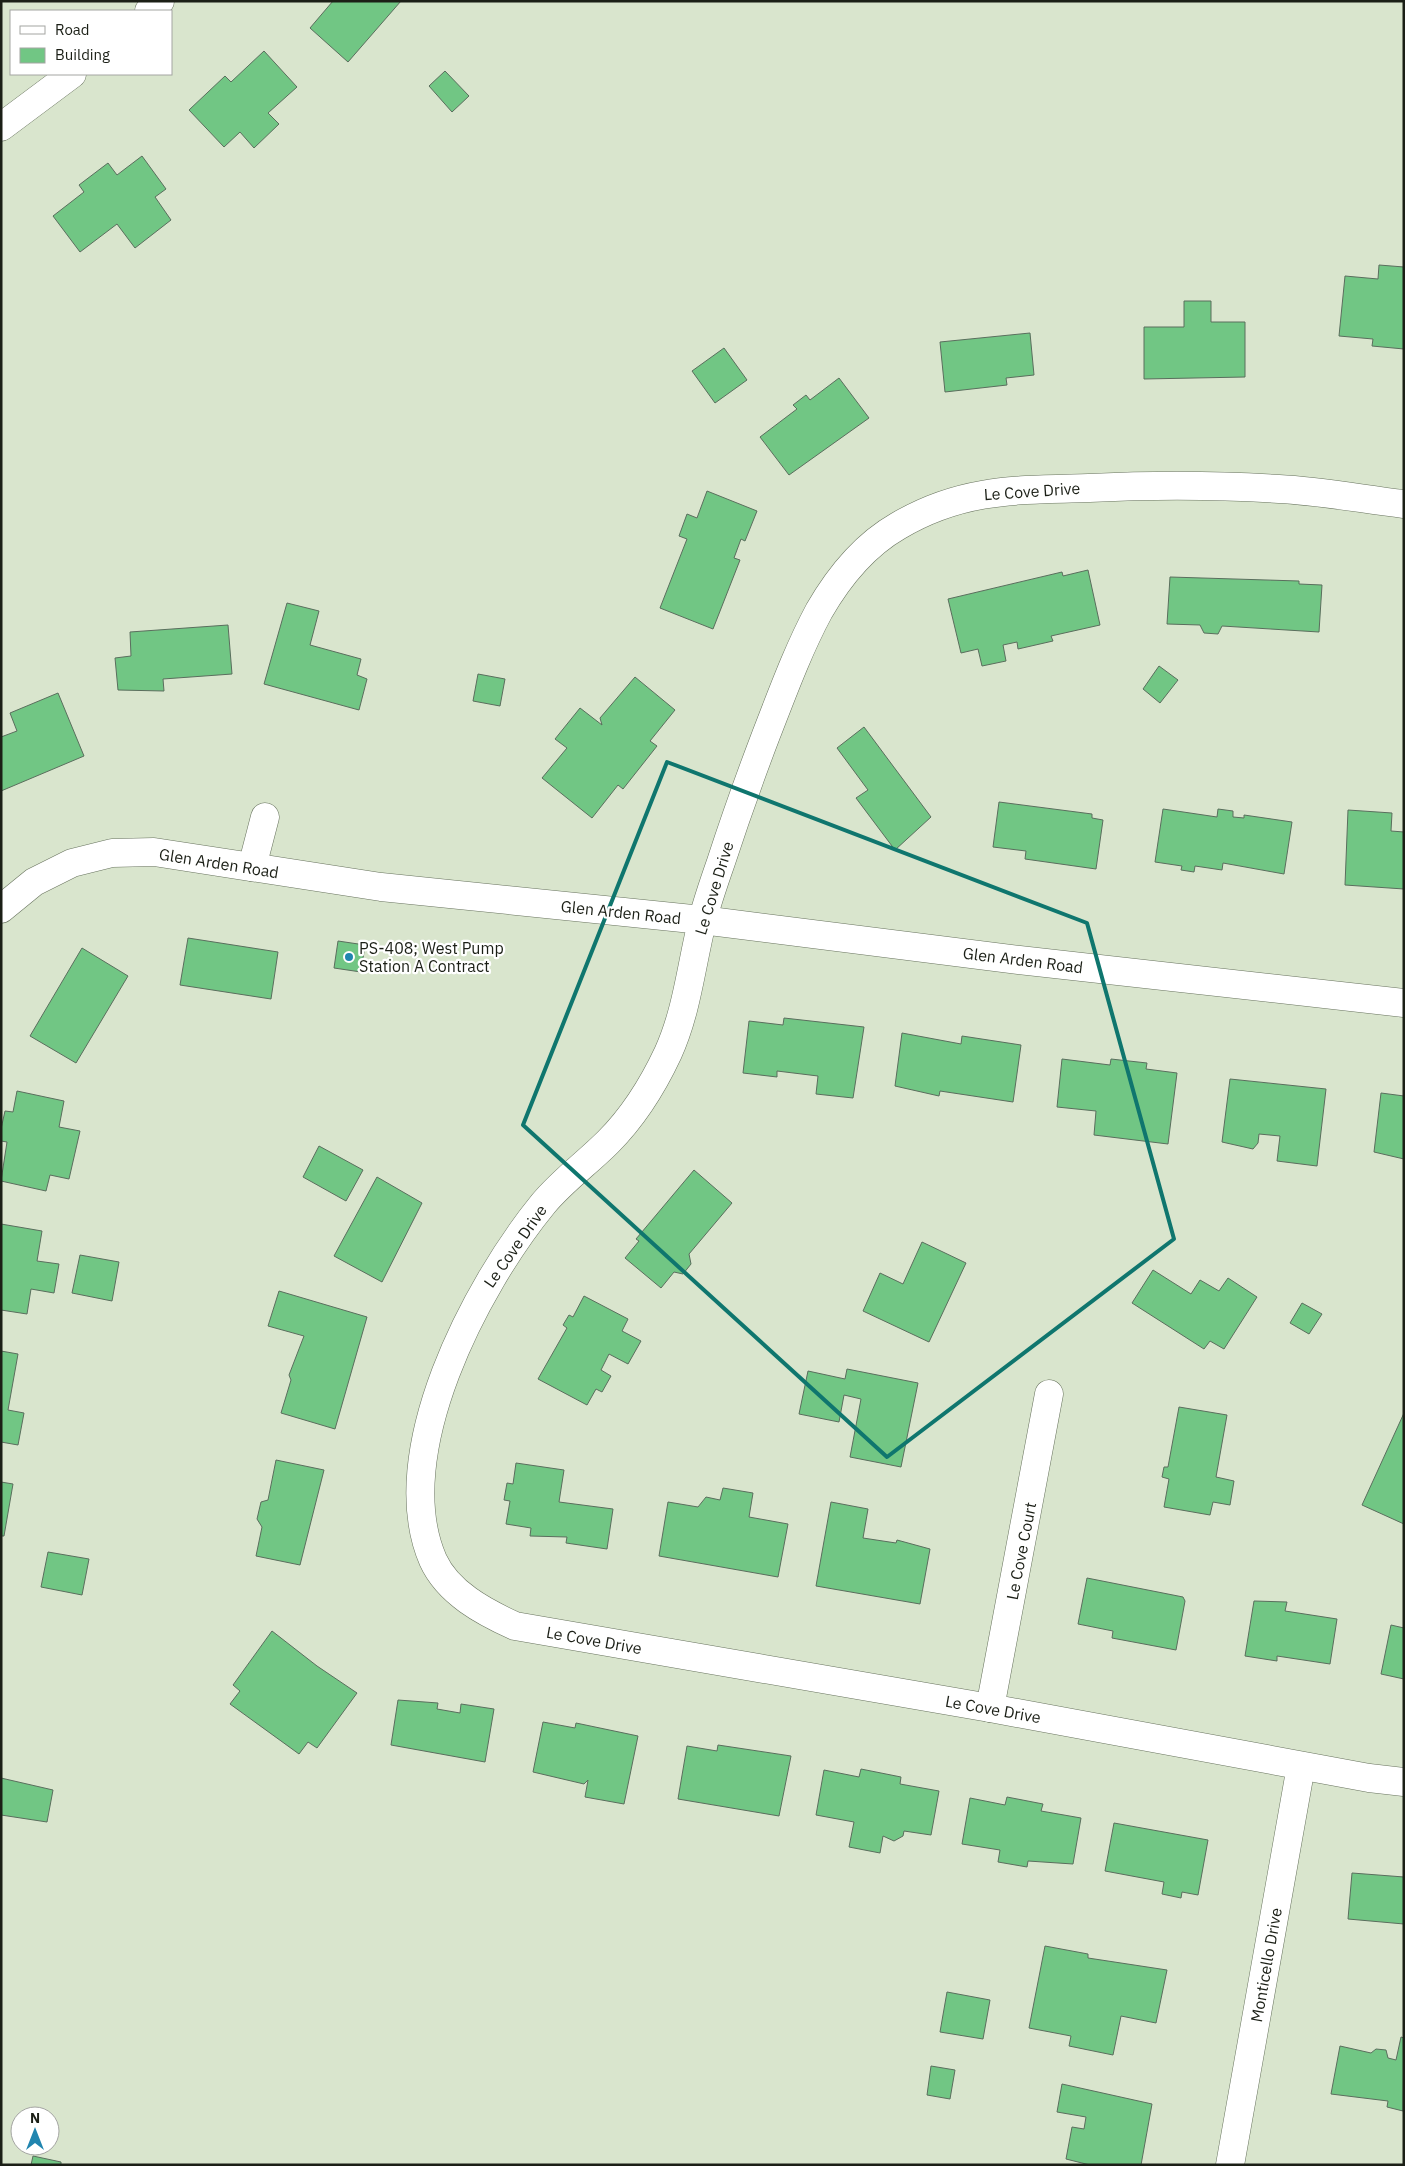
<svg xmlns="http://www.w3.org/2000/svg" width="1405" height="2166" font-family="'IBM Plex Sans',sans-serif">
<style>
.building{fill:#71c684;stroke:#5a6e5d}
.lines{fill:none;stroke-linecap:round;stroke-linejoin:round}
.minor-casing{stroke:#68735e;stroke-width:29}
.minor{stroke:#fff;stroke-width:28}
.marked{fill:none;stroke:#0f766e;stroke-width:4;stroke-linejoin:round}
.poi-dot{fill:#2185af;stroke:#fff;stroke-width:2}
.labels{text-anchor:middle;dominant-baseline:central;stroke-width:4.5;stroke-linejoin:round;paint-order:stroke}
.street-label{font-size:16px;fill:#1b1f16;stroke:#fff}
.poi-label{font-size:16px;fill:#1b1f16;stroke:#fff;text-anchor:start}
</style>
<rect width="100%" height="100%" fill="#d9e5cd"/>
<g class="building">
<path d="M333,1H401L348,62L310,28Z"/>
<path d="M264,51L297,87L268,113L279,124L254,148L240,132L224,147L189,110L225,76L231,82Z"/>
<path d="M445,71L469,96L452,112L429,86Z"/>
<path d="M142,156L166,189L155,197L171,220L135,248L117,224L80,252L53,216L84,192L79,185L108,163L117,175Z"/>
<path d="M1379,265L1404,267V349L1372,346L1373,339L1339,336L1345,276L1378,279Z"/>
<path d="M1184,301H1211V322H1245V377L1144,379V327H1184Z"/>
<path d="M1030,333L1034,375L1006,378L1007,385L945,392L940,342Z"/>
<path d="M724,348L747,380L715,403L692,371Z"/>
<path d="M839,378L869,418L789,475L760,437L797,409L793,405L806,395L810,400Z"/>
<path d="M707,491L757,511L745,541L741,539L734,558L740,560L713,629L660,608L687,539L679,536L687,514L697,518Z"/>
<path d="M1088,570L1100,625L1051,636L1053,641L1018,649L1017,642L1003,645L1006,661L982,666L978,649L961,653L948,599L1062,572L1063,576Z"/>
<path d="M1170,577L1299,581V584L1322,585L1319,632L1222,626L1218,634L1204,633L1200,625L1167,624Z"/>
<path d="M287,603L319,611L310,645L361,659L357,675L367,679L359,710L264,684Z"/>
<path d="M228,625L232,674L163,679L164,691L118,690L115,658L131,656L130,632Z"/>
<path d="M1159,666L1178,680L1160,703L1143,689Z"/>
<path d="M478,674L505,679L500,706L473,701Z"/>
<path d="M635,677L675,710L650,741L657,746L623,789L618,785L592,818L542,778L567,748L555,739L580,708L602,725L600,718Z"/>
<path d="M58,693L84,756L1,791V737L17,731L10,713Z"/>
<path d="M864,727L931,817L895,850L856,798L868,790L837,748Z"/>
<path d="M999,802L1092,814V818L1103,820L1096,869L1025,859L1026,851L993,847Z"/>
<path d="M1163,809L1217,817L1218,809L1233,811V817L1244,818V815L1292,822L1284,874L1223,863L1222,870L1195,866L1194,872L1181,870L1182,866L1155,862Z"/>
<path d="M1348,810L1392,813L1391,831L1404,832V889L1345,885Z"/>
<path d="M188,938L278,952L271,999L180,985Z"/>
<path d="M338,941L365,945L361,972L334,968Z"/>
<path d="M82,948L128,976L76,1063L30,1036Z"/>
<path d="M784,1018L864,1027L853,1098L816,1094L818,1076L777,1071V1077L743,1073L749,1021L783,1025Z"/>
<path d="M902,1033L961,1044L962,1036L1021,1045L1013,1102L940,1091L939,1096L895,1086Z"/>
<path d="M1062,1059L1110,1065L1111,1059L1147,1063L1146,1069L1177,1073L1168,1144L1094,1135L1096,1111L1057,1107Z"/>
<path d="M1230,1079L1326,1089L1317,1166L1277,1161L1280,1136L1259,1134L1258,1143L1253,1149L1222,1142Z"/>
<path d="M17,1091L64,1101L59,1127L80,1131L69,1179L50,1175L46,1191L1,1181L7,1142L1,1141V1129L5,1111L13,1112Z"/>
<path d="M1381,1093L1404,1096V1159L1374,1152Z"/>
<path d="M319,1146L363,1170L346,1201L303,1177Z"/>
<path d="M694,1170L732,1203L689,1254L691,1264L683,1274L674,1272L661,1288L625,1258L639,1241L636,1239Z"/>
<path d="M377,1177L422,1203L382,1282L334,1256Z"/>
<path d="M1,1224L42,1231L37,1261L59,1264L54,1293L31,1289L27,1314L1,1310Z"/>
<path d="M922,1242L966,1263L929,1342L863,1311L880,1273L903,1284Z"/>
<path d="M80,1255L119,1262L112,1301L72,1293Z"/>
<path d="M1153,1270L1191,1294L1200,1280L1219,1291L1228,1278L1257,1297L1224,1349L1210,1341L1204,1349L1132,1303Z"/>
<path d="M279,1291L367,1317L335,1429L281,1413L291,1380L289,1375L304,1336L268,1326Z"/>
<path d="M584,1296L628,1319L622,1331L641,1341L628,1364L609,1354L601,1370L611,1376L602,1392L596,1389L587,1405L538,1379L567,1328L563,1325L569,1315L573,1317Z"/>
<path d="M1302,1303L1322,1314L1309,1334L1290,1323Z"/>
<path d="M1,1351L18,1354L8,1410L24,1413L18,1445L1,1442Z"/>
<path d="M847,1369L918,1383L901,1467L850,1457L861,1399L844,1395L839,1422L799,1414L808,1371L845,1379Z"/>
<path d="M1179,1407L1227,1415L1216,1477L1234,1481L1230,1505L1213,1502L1210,1515L1164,1507L1169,1479L1162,1477L1164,1467H1168Z"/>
<path d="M1404,1413V1524L1362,1505Z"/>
<path d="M276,1460L324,1470L300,1565L256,1556L262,1527L257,1519L261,1502L268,1500Z"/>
<path d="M516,1463L564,1470L559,1502L613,1509L607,1549L566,1543L567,1537L530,1536L531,1528L506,1524L510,1501L504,1500L507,1483L513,1484Z"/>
<path d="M1,1482L13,1484L4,1536H1Z"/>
<path d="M723,1488L753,1493L749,1517L788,1524L778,1577L659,1556L668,1502L698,1507L706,1497L720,1500Z"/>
<path d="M831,1502L868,1509L863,1538L896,1543L897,1540L930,1549L920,1604L816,1586Z"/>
<path d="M48,1552L89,1559L82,1595L41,1587Z"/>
<path d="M1087,1578L1183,1597L1185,1601L1176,1650L1112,1638L1113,1631L1078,1624Z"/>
<path d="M1254,1601L1287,1602L1285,1611L1337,1619L1330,1664L1277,1656V1661L1245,1656Z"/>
<path d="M1391,1625L1404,1628V1679L1381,1674Z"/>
<path d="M272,1631L317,1666L357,1693L317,1748L308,1742L299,1754L230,1704L240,1691L233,1685Z"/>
<path d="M398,1700L438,1703L437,1709L460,1713L461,1704L494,1709L485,1762L391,1745Z"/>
<path d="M543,1722L575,1728L576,1723L638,1736L624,1804L585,1797L588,1780L584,1784L533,1772Z"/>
<path d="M718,1745L791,1756L779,1816L678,1799L687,1746L717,1751Z"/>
<path d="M861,1769L901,1777L900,1784L939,1791L931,1835L904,1831L903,1836L894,1841L883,1836L880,1853L849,1847L854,1822L816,1815L824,1770L859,1777Z"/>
<path d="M1,1778L53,1790L47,1822L1,1815Z"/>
<path d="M1007,1797L1043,1804L1041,1811L1081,1818L1073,1864L1028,1861L1027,1867L998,1862L1000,1850L962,1844L970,1798L1005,1805Z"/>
<path d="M1114,1823L1208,1840L1198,1895L1182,1892L1181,1898L1162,1894L1164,1882L1105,1871Z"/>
<path d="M1352,1873L1404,1877V1924L1348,1919Z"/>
<path d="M1045,1946L1088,1954V1958L1167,1970L1156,2023L1121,2016L1113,2055L1069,2046L1071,2036L1029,2028Z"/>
<path d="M947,1992L990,2000L983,2039L940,2032Z"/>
<path d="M1401,2037L1404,2038L1403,2111L1387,2107L1388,2101L1331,2094L1340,2046L1371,2053L1376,2049L1386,2050L1388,2058L1396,2060Z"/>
<path d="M931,2066L955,2070L950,2099L927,2095Z"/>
<path d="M1062,2084L1152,2104L1141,2165H1090L1066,2159L1072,2127L1084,2129L1086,2117L1057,2112Z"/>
<path d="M33,2156L61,2162V2165H31Z"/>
</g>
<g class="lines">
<defs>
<g id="minor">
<path d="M149,11L160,1"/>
<path d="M1,127L72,74"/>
<path d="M1404,504C1362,499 1320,491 1279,489C1216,485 1152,485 1089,488C1018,490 962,488 898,526C865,545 838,578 819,611C798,650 782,694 766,735C750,777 735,819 721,862C714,882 707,902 702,922C691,967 687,1011 668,1053C653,1085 633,1117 608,1142C587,1163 562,1181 543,1204C476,1286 387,1454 433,1560C448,1593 484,1612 515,1626L990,1708L1369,1778L1404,1782"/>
<path d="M252,867L265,817"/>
<path d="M1,909L34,882L72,863L112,853L154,852L381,887L702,920L1019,960L1404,1003"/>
<path d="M990,1708L1049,1394"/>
<path d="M1230,2165L1301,1766"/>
</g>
</defs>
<use href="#minor" class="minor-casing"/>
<use href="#minor" class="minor"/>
</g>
<path class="marked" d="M667,762L1087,923L1174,1239L887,1457L523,1125Z"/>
<circle class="poi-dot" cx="349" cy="957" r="5"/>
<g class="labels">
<g class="street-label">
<text transform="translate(1032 491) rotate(-4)">Le Cove Drive</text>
<text transform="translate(219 863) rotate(9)">Glen Arden Road</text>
<text transform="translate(714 888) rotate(-73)">Le Cove Drive</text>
<text transform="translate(621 912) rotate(6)">Glen Arden Road</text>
<text transform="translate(1023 960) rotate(7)">Glen Arden Road</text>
<text transform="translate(515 1246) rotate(-55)">Le Cove Drive</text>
<text transform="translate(1021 1551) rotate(-79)">Le Cove Court</text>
<text transform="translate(594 1640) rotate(10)">Le Cove Drive</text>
<text transform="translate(993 1709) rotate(10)">Le Cove Drive</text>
<text transform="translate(1266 1965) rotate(-80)">Monticello Drive</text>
</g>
<g class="poi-label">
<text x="359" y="948">PS-408; West Pump<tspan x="359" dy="18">Station A Contract</tspan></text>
</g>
</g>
<rect width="1405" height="2166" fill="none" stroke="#1b1f16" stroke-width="5"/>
<rect x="10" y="10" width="162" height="65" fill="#ffffff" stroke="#a4a5a2"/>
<rect x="20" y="26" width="25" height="8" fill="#ffffff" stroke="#a4a5a2"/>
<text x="55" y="35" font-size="15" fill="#1b1f16">Road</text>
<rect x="20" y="48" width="25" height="15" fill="#71c684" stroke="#a4a5a2"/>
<text x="55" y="60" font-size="15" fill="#1b1f16">Building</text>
<g transform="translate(35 2131)"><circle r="24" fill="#ffffff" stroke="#a4a5a2"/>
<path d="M0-4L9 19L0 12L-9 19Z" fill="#2185af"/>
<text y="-8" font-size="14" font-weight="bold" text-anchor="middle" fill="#1b1f16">N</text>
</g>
</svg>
